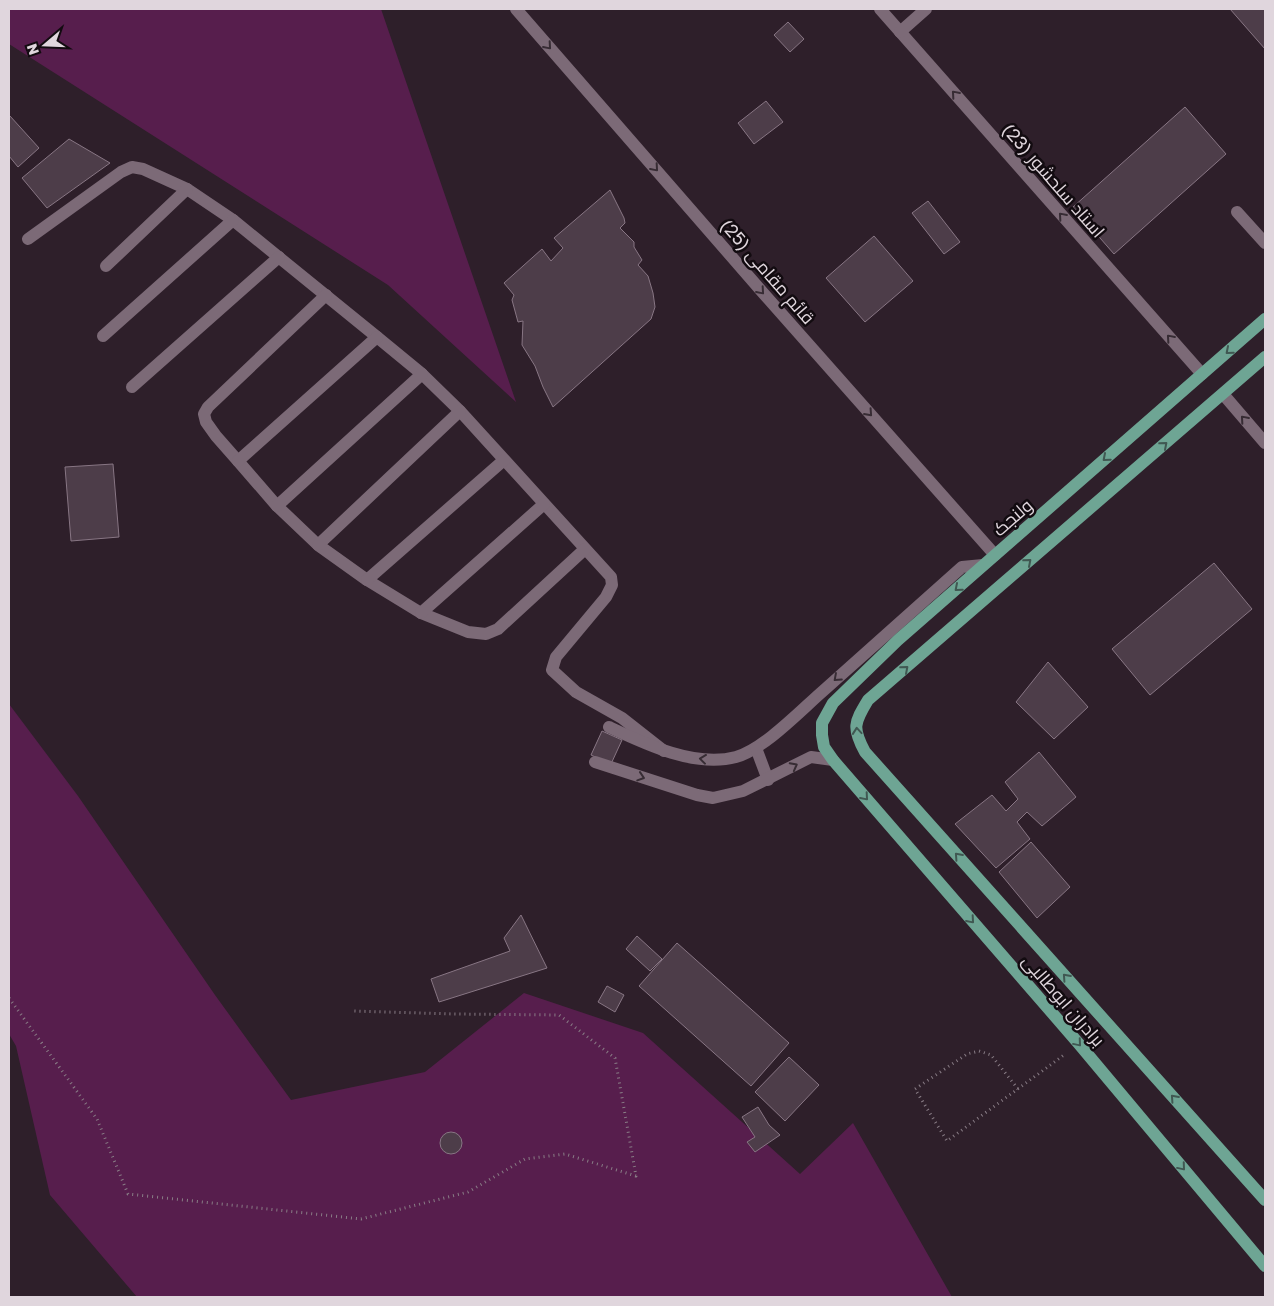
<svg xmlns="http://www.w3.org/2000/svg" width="1274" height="1306" font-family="'Golos Text',Cairo,sans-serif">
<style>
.green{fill:#571e4d}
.building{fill:#4d3d49;stroke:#887684}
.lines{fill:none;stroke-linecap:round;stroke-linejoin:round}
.path{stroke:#897d86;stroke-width:3;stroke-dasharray:1 4;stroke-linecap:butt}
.minor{stroke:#7c6a77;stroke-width:12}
.major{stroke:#6ea594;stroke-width:12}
.oneway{stroke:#372c34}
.oneway2{stroke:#405852}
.labels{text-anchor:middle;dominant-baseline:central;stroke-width:5;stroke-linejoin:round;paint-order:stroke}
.street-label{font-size:18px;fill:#e0d6dd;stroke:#120b10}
</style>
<rect width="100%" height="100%" fill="#2e1f2a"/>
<g class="green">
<path d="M9,9H381L516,402L388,285L9,44Z"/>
<path d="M9,704L78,796L215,995L291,1100L425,1072L524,993L643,1033L800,1174L853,1123L952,1297H137L50,1195L16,1046L9,1034Z"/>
</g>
<g class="building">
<path d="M1230,9H1265V49Z"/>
<path d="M788,22L804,39L790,52L774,35Z"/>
<path d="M766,101L783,122L754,144L738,123Z"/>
<path d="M1185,107L1226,154L1114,254L1073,207Z"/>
<path d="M10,116L39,148L18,167L9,156V117Z"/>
<path d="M69,139L110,163L47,208L22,178Z"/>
<path d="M610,190L624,218L625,223L620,228L634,242V247L642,260L638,265L648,276L653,293L655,307L651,319L553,407L543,387L535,366L522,345L523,321L518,322L512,300L514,295L504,283L542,249L551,261L563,248L554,238Z"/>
<path d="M928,201L960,242L944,254L912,213Z"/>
<path d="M874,236L913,281L865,322L826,278Z"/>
<path d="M113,464L119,537L71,541L65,467Z"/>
<path d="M1214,563L1252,609L1150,695L1112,649Z"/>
<path d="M1048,662L1088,707L1054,739L1016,702Z"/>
<path d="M602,731L622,740L611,764L591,755Z"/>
<path d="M1039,752L1076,797L1042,826L1027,812L1017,822L1030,839L996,868L955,824L992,795L1006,811L1018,799L1005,782Z"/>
<path d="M1031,842L1070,887L1037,918L999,872Z"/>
<path d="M521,915L547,968L439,1002L431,979L510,951L504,938Z"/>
<path d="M637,936L662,959L650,971L626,949Z"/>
<path d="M677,943L789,1043L751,1086L639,986Z"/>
<path d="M607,986L624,995L615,1012L598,1002Z"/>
<path d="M789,1057L819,1085L785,1121L755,1092Z"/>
<path d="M758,1107L769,1125L780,1135L755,1152L747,1142L755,1137L742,1117Z"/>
<circle cx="451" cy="1143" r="11"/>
</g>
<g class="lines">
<g class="path">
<path d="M9,998L97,1119L128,1194L361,1219L468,1192L525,1159L565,1154L636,1176L615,1058L559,1015L454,1014L352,1011"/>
<path d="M1018,1089L991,1055L979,1051L967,1054L915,1089L947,1141L1064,1055"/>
</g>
<g class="minor">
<path d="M516,9L764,294L995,555"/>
<path d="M880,9L1202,374"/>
<path d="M900,32L926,9"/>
<path d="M1237,212L1265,243"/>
<path d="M28,239L121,172L132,167L143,169L187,189L233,220L377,337L422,374L460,411L611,577L612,585L606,597L556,657L552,670L576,692L622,718L664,751"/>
<path d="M106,266L187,189"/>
<path d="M326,295L208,407L204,414L206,422L216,436L238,461L277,506L318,545L367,580L421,613L468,632L486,634L498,629L585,549"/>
<path d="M103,336L233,220"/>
<path d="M132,387L279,257"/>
<path d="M1223,394L1265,443"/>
<path d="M238,461L377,337"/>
<path d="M277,506L422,374"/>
<path d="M318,545L460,411"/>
<path d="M367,580L504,460"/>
<path d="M421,613L544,504"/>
<path d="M609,727C645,744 695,768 736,757C764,749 800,711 823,691C869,650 916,608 962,567L983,565"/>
<path d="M756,748L768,780"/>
<path d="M595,762L697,795L713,798L743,791L811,757L833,760"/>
</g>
<g class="major">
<path d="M1265,319L898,640L833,703L822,723V735L824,747L833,760L1079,1044L1265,1266"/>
<path d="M1265,357L868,700C854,723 852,728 865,752L1265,1200"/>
</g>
</g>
<defs><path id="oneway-chevron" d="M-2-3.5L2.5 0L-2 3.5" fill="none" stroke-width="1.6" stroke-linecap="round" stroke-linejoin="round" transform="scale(1.25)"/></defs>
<g class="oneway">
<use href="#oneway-chevron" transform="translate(548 46) rotate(49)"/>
<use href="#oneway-chevron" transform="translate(955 94) rotate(-131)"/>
<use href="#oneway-chevron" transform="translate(655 168) rotate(49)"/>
<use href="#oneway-chevron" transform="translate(1062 216) rotate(-131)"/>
<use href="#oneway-chevron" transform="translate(761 291) rotate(49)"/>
<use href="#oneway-chevron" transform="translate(1170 338) rotate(-131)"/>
<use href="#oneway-chevron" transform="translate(869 413) rotate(48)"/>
<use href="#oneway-chevron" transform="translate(1244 419) rotate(-131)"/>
<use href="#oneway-chevron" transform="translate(837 678) rotate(138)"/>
<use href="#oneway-chevron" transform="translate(703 759) rotate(-173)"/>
<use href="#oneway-chevron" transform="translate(794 766) rotate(-28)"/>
<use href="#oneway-chevron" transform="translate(641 777) rotate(18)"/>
</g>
<g class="oneway2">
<use href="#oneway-chevron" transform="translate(1229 351) rotate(139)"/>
<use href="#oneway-chevron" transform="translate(1164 445) rotate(-41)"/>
<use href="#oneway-chevron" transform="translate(1106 458) rotate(139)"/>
<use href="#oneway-chevron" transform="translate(1028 562) rotate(-41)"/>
<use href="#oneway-chevron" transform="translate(958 588) rotate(139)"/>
<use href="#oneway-chevron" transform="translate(905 669) rotate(-41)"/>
<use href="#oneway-chevron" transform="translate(857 731) rotate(-95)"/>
<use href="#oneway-chevron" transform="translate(865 797) rotate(49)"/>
<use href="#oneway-chevron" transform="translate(958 856) rotate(-132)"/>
<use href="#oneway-chevron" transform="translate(971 920) rotate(49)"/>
<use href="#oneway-chevron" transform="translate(1066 977) rotate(-132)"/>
<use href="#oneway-chevron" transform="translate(1078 1043) rotate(50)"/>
<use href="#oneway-chevron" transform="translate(1174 1098) rotate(-132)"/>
<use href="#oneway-chevron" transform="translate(1182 1167) rotate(50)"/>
</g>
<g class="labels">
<g class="street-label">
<text transform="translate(1054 180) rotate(49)">استاد سلحشور (23)</text>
<text transform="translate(768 271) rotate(49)">قائم مقامی (25)</text>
<text transform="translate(1012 517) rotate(-41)">ولنجک</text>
<text transform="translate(1064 1000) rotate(49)">برادران ابوطالبی</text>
</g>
</g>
<rect width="1274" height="1306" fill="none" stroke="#e0d6dd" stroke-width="20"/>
<g transform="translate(45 45) rotate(251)" stroke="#120b10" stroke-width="4" paint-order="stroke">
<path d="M0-4L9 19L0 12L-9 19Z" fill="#e0d6dd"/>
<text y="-8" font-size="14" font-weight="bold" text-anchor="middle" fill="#e0d6dd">N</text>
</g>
</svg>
